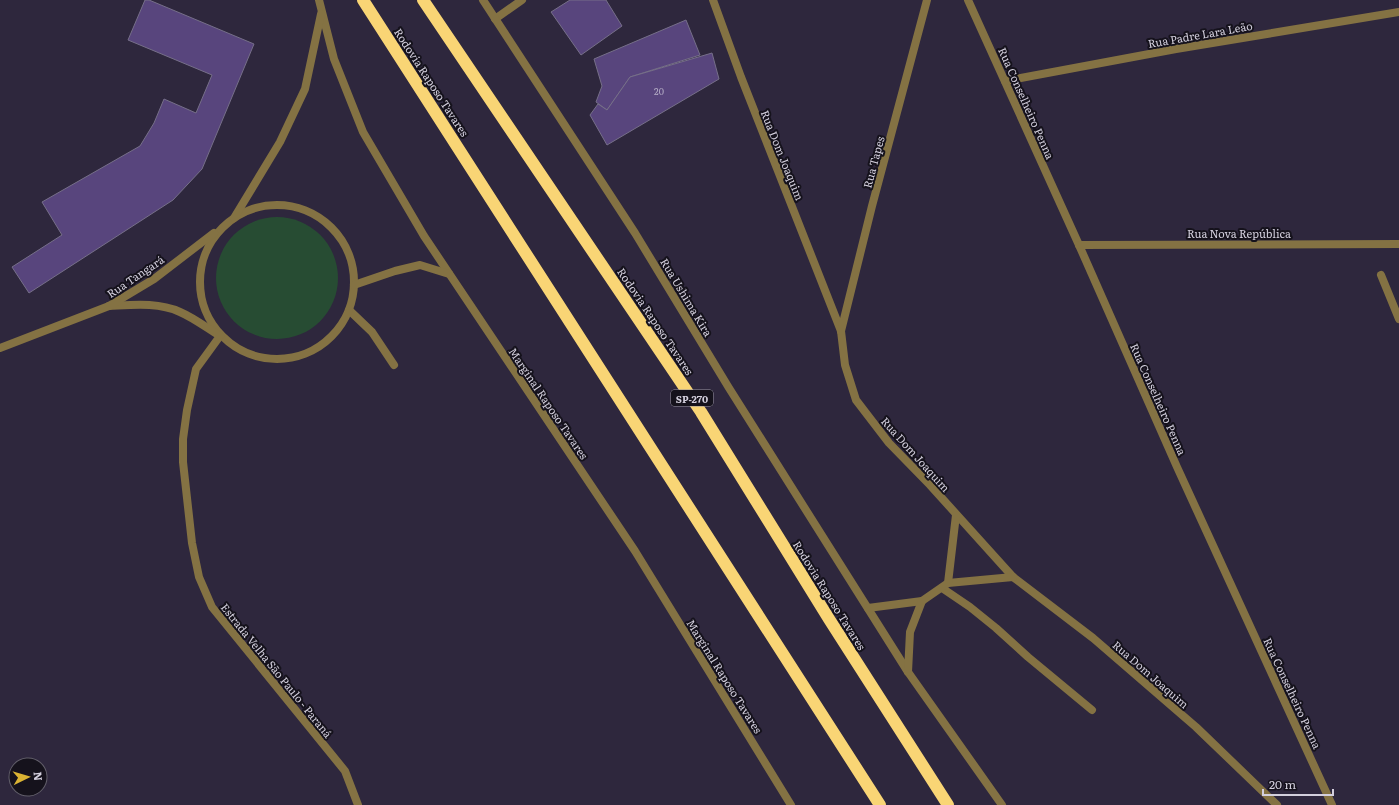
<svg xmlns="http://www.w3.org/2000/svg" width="1399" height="805" font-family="Literata,serif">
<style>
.green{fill:#274c33}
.building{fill:#58457d;stroke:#766f89}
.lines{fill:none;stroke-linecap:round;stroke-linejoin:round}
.service{stroke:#847243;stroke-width:8}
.minor{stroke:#847243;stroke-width:8}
.motorway{stroke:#f9d575;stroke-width:12}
.labels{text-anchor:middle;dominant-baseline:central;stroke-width:4;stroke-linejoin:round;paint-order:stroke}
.number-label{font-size:9px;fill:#b4acc5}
.shield{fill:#15121c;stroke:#9a96a3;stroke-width:1}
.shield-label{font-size:10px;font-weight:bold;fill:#d3cfdd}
.street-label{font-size:11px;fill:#d3cfdd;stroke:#15121c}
</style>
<rect width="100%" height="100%" fill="#2e273d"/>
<circle class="green" cx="277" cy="278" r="61"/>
<g class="building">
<path d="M145,0H149L254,44L202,169L173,200L29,293L12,267L62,235L42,202L140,146L154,123L164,99L196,113L212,75L128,40Z"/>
<path d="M570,0H606L622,26L581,55L551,12Z"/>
<path d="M686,20L700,55L630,77L607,110L596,102L602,86L594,59Z"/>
<path d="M712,53L719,79L607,145L590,115L598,104L607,110L630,77Z"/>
</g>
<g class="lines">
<g class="service">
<path d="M495,19L522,0"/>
<path d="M349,310L372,332L394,365"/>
<path d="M942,588L970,607L996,628L1028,657L1092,710"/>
</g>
<g class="minor">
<path d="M319,0L334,59L363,132L424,236L635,551L791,805"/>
<path d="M483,0L635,233L729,388L908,672L1002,805"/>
<path d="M713,0L741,77L841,331L845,365L856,400L889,443L930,485L1013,577L1093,638L1196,727L1277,805"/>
<path d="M968,0L1079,245L1177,467L1332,805"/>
<path d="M1005,81L1176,49L1399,12"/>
<circle cx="277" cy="282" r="77"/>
<path d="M234,218L280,142L305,89L321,14"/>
<path d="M1079,245L1399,244"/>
<path d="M1381,275L1399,319"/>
<path d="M354,285L395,271L420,265L449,274"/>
<path d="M109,306C132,305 158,302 180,312C194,318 207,328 220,336L196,369L187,410L183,439V462L192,543L199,577L212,607L345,771L358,805"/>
<path d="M841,331L872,206L927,0"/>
<path d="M0,348L109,306L154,279L214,233"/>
<path d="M948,583L1013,577"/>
<path d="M868,608L922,601"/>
<path d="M908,672L910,632L922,601L948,583L956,515"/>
</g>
<g class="motorway">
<path d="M363,0L880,805"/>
<path d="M423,0L701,412L829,619L948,805"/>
</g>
</g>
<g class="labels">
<g class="number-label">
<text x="659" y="91">20</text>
</g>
<rect class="shield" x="671" y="390" width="42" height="16" rx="3"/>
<g class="shield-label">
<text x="692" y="398">SP-270</text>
</g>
<g class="street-label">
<text transform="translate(1200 34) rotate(-10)">Rua Padre Lara Leão</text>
<text transform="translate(432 82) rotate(57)">Rodovia Raposo Tavares</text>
<text transform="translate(1027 103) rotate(66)">Rua Conselheiro Penna</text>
<text transform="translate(783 155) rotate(68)">Rua Dom Joaquim</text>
<text transform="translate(873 162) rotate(-75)">Rua Tapes</text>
<text x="1239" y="233">Rua Nova República</text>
<text transform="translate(135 276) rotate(-34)">Rua Tangará</text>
<text transform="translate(687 297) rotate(59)">Rua Ushima Kira</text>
<text transform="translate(656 321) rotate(56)">Rodovia Raposo Tavares</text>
<text transform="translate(1159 399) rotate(66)">Rua Conselheiro Penna</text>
<text transform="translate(549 403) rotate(56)">Marginal Raposo Tavares</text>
<text transform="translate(916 454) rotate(48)">Rua Dom Joaquim</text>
<text transform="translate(830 595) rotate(58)">Rodovia Raposo Tavares</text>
<text transform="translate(277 670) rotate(51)">Estrada Velha São Paulo - Paraná</text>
<text transform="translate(1151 674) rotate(41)">Rua Dom Joaquim</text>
<text transform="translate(725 676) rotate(58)">Marginal Raposo Tavares</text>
<text transform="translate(1293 693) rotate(65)">Rua Conselheiro Penna</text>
</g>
</g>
<g transform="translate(28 777) rotate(85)"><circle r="19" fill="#15121c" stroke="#615e69"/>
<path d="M0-3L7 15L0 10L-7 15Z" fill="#dab333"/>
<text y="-6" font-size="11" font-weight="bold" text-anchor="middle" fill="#d3cfdd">N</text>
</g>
<path d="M1263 789v6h70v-6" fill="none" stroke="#d3cfdd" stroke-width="2"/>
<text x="1269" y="789" font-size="12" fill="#d3cfdd" stroke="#15121c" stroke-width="3" paint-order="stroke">20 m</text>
</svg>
